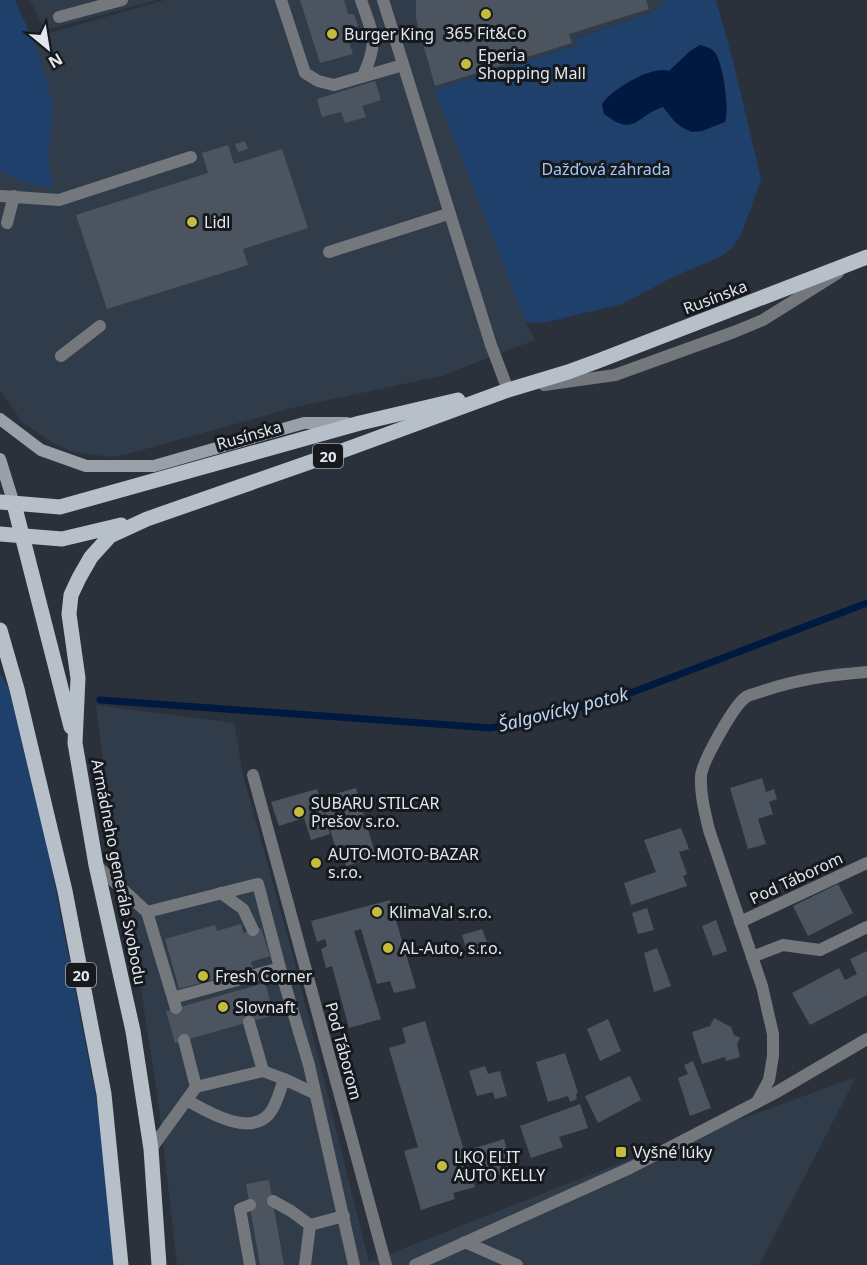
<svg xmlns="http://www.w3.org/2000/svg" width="867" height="1265" font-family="'Noto Sans',sans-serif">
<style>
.built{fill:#313c4b}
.green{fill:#1f406a}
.water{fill:#001940}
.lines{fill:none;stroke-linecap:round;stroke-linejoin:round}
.stream{stroke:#001940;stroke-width:7}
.building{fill:#4c555f}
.lane{stroke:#74787d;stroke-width:12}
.street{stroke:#74787d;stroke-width:12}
.secondary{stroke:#9aa0a8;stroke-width:12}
.primary{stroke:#b7bfc9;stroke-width:15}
.poi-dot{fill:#c5bc3d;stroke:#16191e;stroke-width:2}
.labels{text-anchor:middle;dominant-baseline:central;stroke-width:6;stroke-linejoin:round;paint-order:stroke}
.shield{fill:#16191e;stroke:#a5a9af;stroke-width:1.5}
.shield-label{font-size:15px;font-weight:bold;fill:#e2e7ed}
.poi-label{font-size:16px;fill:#e2e7ed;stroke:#16191e;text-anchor:start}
.park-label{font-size:16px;fill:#a3c8f9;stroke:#16191e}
.street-label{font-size:16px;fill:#e2e7ed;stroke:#16191e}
.water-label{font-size:18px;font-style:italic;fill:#bcd5f6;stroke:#16191e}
</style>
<rect width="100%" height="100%" fill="#2a313b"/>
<g class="built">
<path d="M0,0L31,38L165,0H667L653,13L577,37L578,45L436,90L526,323L535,340L441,376L296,407L131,453L111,457L73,452L53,443L22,422L0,390Z"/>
<path d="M30,0H157L45,30Z"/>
<path d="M96,705L234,723L243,775L295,964L369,1262L626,1161L856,1077L759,1265H177L159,1107L138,969L121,902Z"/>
</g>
<g class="green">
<path d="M0,0H15L36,47L53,104L48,160L53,187L50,188L24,182L0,171Z"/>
<path d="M667,0H716L734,65L761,179L742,233L732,248L722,256L675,276L622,304L547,322L526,323L435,90L578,45L576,38L652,13Z"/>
<path d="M0,674L20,707L111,1174L116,1265H0Z"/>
</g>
<path class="water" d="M700,45C707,47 712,48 716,54C723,65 730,111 725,122L702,131L692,132L683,128L675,122L663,107C635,116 636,138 604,114L602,104C611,90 652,65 669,71L690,51Z"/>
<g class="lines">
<path class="stream" d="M100,700L491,728L612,700L867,603"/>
</g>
<g class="building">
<path d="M300,0H344L348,14H354L358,26L348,28L350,32L353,30L355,37L348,39L353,54L320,63Z"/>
<path d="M416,0H646L649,9L569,34L572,43L435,86L416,19Z"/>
<path d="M375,81L381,100L362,106L366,117L345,123L341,112L322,117L317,99Z"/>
<path d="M245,141L248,149L238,152L235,144Z"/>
<path d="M228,145L234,164L282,149L308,228L243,249L248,265L107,309L76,215L208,173L202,153Z"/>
<path d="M762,778L766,792L774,789L777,799L769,802L773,814L758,819L766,844L748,849L730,788Z"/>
<path d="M356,788L376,857L346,866L342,852L337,853L325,812L330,810L325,797Z"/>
<path d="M317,789L330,834L311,840L304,818L279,826L271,802Z"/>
<path d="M681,828L689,849L679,852L687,874L683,876L687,886L631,905L624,883L656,872L644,840Z"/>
<path d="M838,884L853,913L808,936L793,906Z"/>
<path d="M390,900L416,988L394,993L390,981L377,984L361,929L354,931L381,1019L349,1028L332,966L326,968L321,949L327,946L325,939L317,942L311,921Z"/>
<path d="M647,908L654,930L638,934L632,913Z"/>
<path d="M716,920L727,951L713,956L702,926Z"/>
<path d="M241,924L243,933L261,928L270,956L251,962L253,968L179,989L165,939L215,925L217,931Z"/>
<path d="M482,929L488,945L467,952L462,935Z"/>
<path d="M657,948L671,986L654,992L644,953Z"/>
<path d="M867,951V995L810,1025L792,993L839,968L845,980L857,974L850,959Z"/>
<path d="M265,983L274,1015L175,1043L166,1011Z"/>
<path d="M714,1018L731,1027L734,1035L740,1038L737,1044L740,1057L726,1061L725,1057L702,1064L692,1032L710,1026Z"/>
<path d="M608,1019L621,1051L600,1061L587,1029Z"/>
<path d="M425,1021L475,1187L453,1193L455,1199L421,1210L404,1151L418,1147L389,1048L406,1043L402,1028Z"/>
<path d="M565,1053L578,1093L576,1094L577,1099L570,1102L568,1096L548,1102L536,1062Z"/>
<path d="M693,1061L711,1108L690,1116L678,1078L688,1074L684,1065Z"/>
<path d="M485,1066L488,1074L500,1071L507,1096L495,1099L493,1092L477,1096L469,1071Z"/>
<path d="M630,1076L641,1100L598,1123L585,1096Z"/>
<path d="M580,1104L588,1128L559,1137L563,1147L531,1158L520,1126Z"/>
<path d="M504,1139L513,1171L481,1181L472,1149Z"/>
<path d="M269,1180L284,1265H260L246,1184Z"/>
</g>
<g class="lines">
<g class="lane">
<path d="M281,0L303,67L305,73L318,81L334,85L403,65"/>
<path d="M361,0C373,35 379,41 363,76"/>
<path d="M383,0L491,345L508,390L515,389"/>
<path d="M59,17L122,0"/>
<path d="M0,196L59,200L191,157"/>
<path d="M7,223L14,196"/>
<path d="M329,252L448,214"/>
<path d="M61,356L100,326"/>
<path d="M544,385L615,375L734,332L763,320L838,273"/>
<path d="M253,775L386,1265"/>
<path d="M96,865L147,912L176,1008"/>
<path d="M221,893L243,909L253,930"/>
<path d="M147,912L258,884L280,968L309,1065L354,1265"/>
<path d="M740,922L867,863"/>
<path d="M752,957L783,945L820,950L867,927"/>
<path d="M173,998L280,968"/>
<path d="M249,1022L263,1071"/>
<path d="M196,1087L263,1071L284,1079"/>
<path d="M188,1101C208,1112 249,1137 269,1114C277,1105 280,1090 284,1079L314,1093"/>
<path d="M757,1102L769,1080L773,1056V1034L762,986L709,830C705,813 700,794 701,776C702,762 734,705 746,697C751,694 758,693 763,691C798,679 831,675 867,672"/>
<path d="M151,1149L196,1087L184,1040"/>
<path d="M273,1201L291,1211L310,1225"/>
<path d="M250,1205L240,1209L250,1265"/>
<path d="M310,1225L344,1216"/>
<path d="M465,1242L517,1265"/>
<path d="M305,1265L310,1225"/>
</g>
<path class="street" d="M415,1265L630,1168L775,1093L867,1039"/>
<g class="secondary">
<path d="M0,419L41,450L86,466H154L304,423H347"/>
<path d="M0,459L14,504"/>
</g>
<g class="primary">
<path d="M0,502L60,507L360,423L458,400"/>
<path d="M14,504L71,727"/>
<path d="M0,534L62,539L121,525"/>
<path d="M0,630L17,689L65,891L104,1094L121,1265"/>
<path d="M159,1265L151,1149L133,1031L96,865L75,743L78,678L69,614L71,595L79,578L91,557L110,536L147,519L339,452L508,390L568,372L598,361L867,257"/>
</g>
</g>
<g class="poi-dot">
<circle cx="486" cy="14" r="6"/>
<circle cx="332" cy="34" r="6"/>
<circle cx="466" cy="64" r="6"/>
<circle cx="192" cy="222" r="6"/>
<circle cx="299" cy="812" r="6"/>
<circle cx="316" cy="863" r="6"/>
<circle cx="377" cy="912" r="6"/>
<circle cx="388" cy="948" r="6"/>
<circle cx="203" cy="976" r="6"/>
<circle cx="223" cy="1007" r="6"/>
<rect x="615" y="1146" width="12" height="12" rx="3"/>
<circle cx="442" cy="1166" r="6"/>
</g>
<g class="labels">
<g class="shield">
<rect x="313" y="444" width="30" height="24" rx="4.5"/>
<rect x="66" y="963" width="30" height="24" rx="4.5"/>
</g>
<g class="shield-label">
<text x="328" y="456">20</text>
<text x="81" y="975">20</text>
</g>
<g class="poi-label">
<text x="486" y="33" text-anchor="middle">365 Fit&amp;Co</text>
<text x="344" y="34">Burger King</text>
<text x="478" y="55">Eperia<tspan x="478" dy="18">Shopping Mall</tspan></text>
<text x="204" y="222">Lidl</text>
<text x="311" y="803">SUBARU STILCAR<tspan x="311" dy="18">Prešov s.r.o.</tspan></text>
<text x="328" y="854">AUTO-MOTO-BAZAR<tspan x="328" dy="18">s.r.o.</tspan></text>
<text x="389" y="912">KlimaVal s.r.o.</text>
<text x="400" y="948">AL-Auto, s.r.o.</text>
<text x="215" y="976">Fresh Corner</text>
<text x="235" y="1007">Slovnaft</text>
<text x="633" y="1152">Vyšné lúky</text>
<text x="454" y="1157">LKQ ELIT<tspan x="454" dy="18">AUTO KELLY</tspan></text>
</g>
<g class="park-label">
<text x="606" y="169">Dažďová záhrada</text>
</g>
<g class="street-label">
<text transform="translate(715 297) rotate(-21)">Rusínska</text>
<text transform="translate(249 435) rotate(-16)">Rusínska</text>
<text transform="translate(119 872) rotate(79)">Armádneho generála Svobodu</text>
<text transform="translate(796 878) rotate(-25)">Pod Táborom</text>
<text transform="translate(344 1051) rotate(75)">Pod Táborom</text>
</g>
<g class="water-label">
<text transform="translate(563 709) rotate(-14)">Šalgovícky potok</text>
</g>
</g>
<g transform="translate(48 48) rotate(150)" stroke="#16191e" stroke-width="4.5" paint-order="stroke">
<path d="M0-4.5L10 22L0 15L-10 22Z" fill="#e2e7ed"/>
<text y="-9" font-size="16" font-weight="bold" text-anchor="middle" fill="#e2e7ed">N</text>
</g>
</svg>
